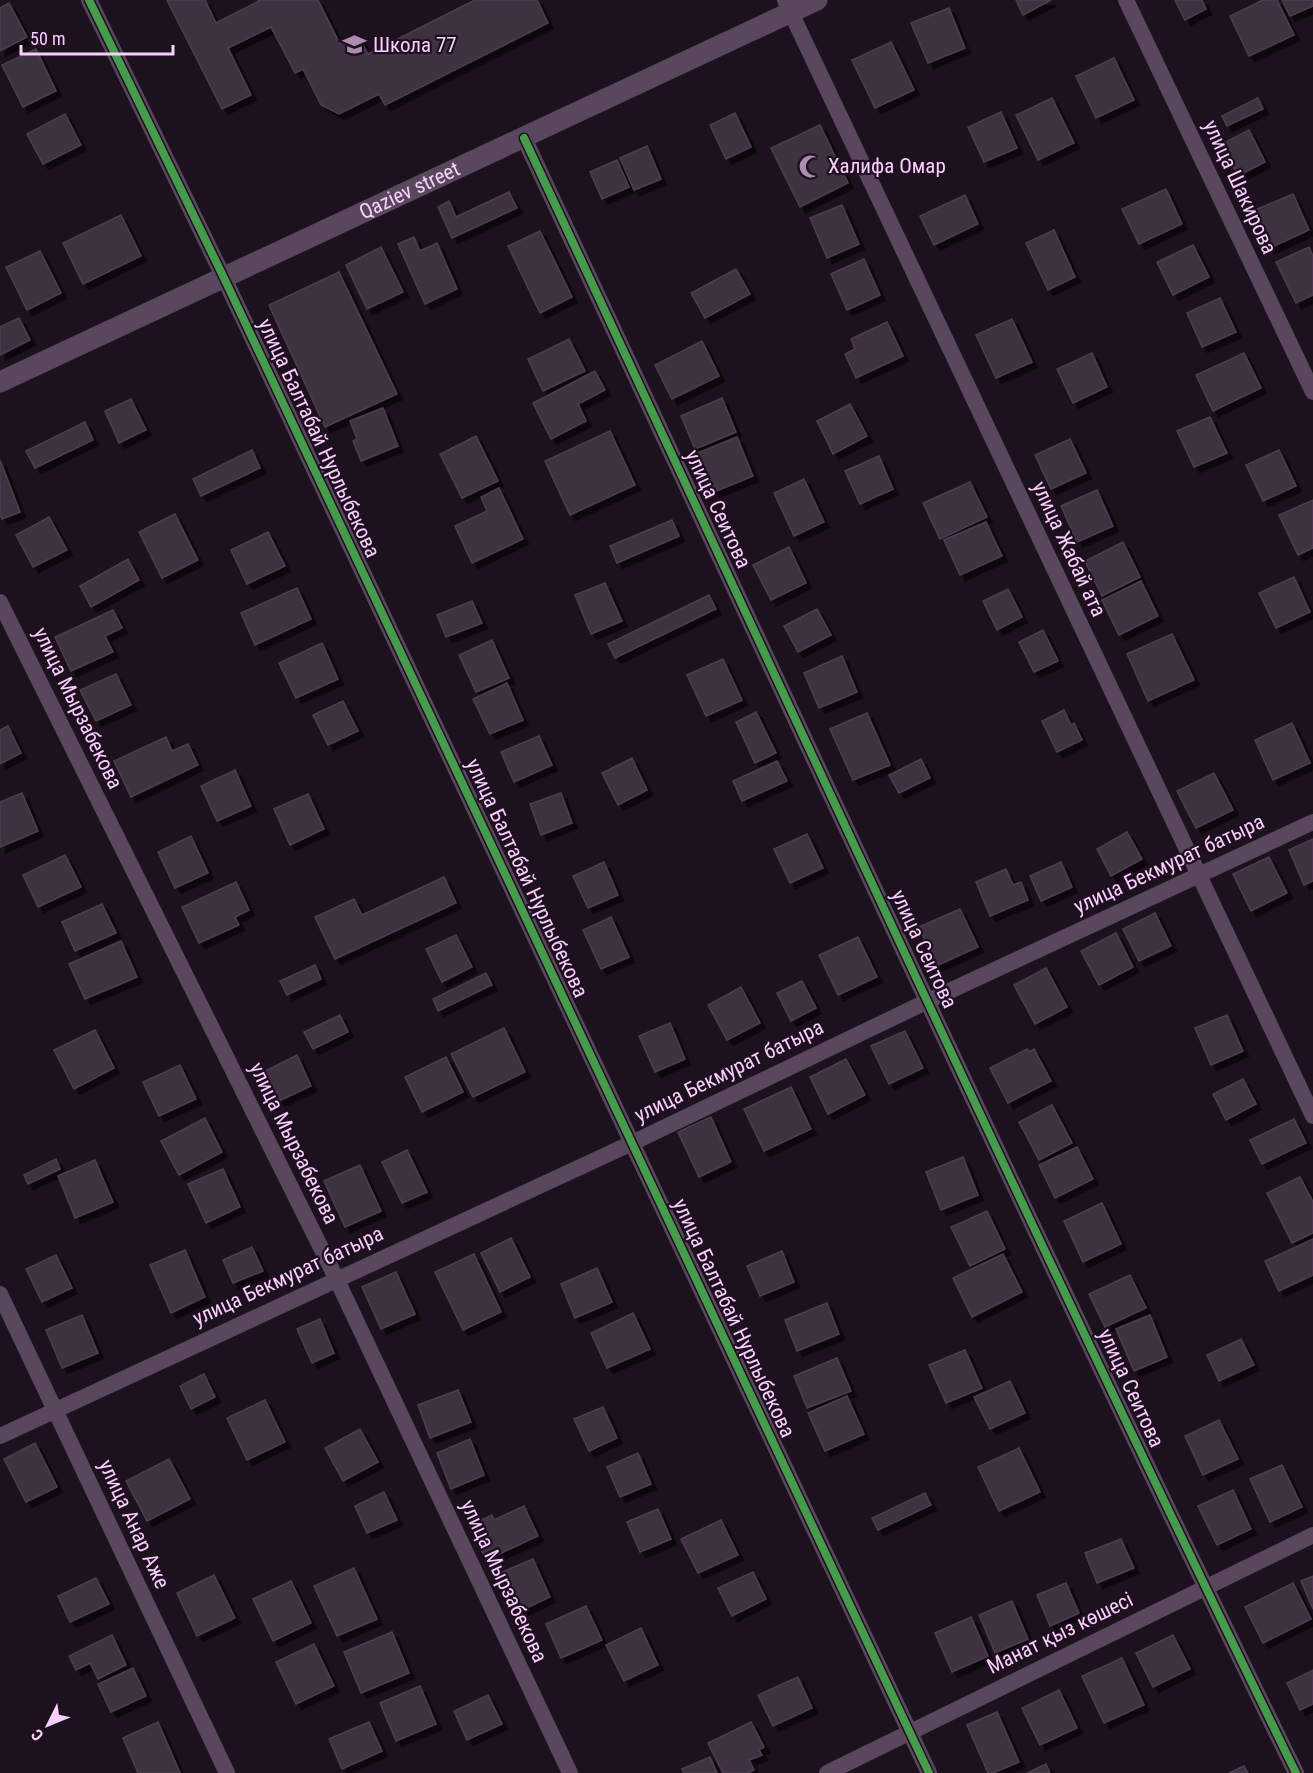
<svg xmlns="http://www.w3.org/2000/svg" width="1313" height="1773" font-family="'Roboto Condensed',sans-serif">
<style>
.building{fill:#3e303f;stroke:#4f3c50;stroke-width:1.5;filter:url(#shadow)}
.lines{fill:none;stroke-linecap:round;stroke-linejoin:round}
.minor{stroke:#59485d;stroke-width:16}
.tertiary{stroke:#59485d;stroke-width:21}
.cycleway-casing{stroke:#200e21;stroke-width:11}
.cycleway{stroke:#469c4c;stroke-width:8}
.labels{text-anchor:middle;dominant-baseline:central;stroke-width:4.5;stroke-linejoin:round;paint-order:stroke}
.poi-label{font-size:21px;fill:#f8d0fd;stroke:#200e21;text-anchor:start}
.street-label{font-size:21px;fill:#f8d0fd;stroke:#200e21}
</style>
<defs>
<filter id="shadow"><feDropShadow dx="5.5" dy="5.5" stdDeviation="0" flood-color="#0009"/></filter>
</defs>
<rect width="100%" height="100%" fill="#1c121d"/>
<g class="building">
<path d="M167,0H205L216,23L259,1L258,0H318L340,44L358,35L368,54L475,0H537L548,23L385,105L379,94L339,114L321,105L303,69L295,73L271,27L228,48L251,95L222,109Z"/>
<path d="M1016,0H1051L1023,15Z"/>
<path d="M1175,0H1202L1206,9L1185,20Z"/>
<path d="M1263,0H1277L1294,35L1249,56L1230,16Z"/>
<path d="M1282,0H1313V6L1290,16Z"/>
<path d="M9,3L27,37L0,51V8Z"/>
<path d="M949,8L965,48L928,63L911,23Z"/>
<path d="M891,42L914,90L875,108L852,60Z"/>
<path d="M36,49L56,91L23,107L2,65Z"/>
<path d="M1114,58L1134,100L1096,118L1076,76Z"/>
<path d="M1052,98L1074,143L1038,160L1016,115Z"/>
<path d="M1258,98L1263,109L1227,126L1222,116Z"/>
<path d="M1001,112L1017,148L984,162L968,127Z"/>
<path d="M735,113L751,147L726,159L710,125Z"/>
<path d="M65,114L81,145L43,164L27,134Z"/>
<path d="M820,125L848,183L800,207L771,148Z"/>
<path d="M1249,130L1265,162L1238,176L1222,144Z"/>
<path d="M647,146L661,179L634,190L620,158Z"/>
<path d="M617,160L629,187L602,199L590,172Z"/>
<path d="M1166,189L1182,224L1139,244L1122,209Z"/>
<path d="M509,192L517,208L452,238L438,207L449,201L456,217Z"/>
<path d="M1293,194L1309,230L1270,248L1253,211Z"/>
<path d="M965,195L978,224L934,245L920,216Z"/>
<path d="M842,205L859,244L827,258L810,218Z"/>
<path d="M121,215L141,256L83,284L63,243Z"/>
<path d="M1054,230L1075,277L1048,290L1026,243Z"/>
<path d="M540,231L572,297L540,313L508,246Z"/>
<path d="M414,237L420,251L437,243L457,289L425,304L398,244Z"/>
<path d="M1193,245L1209,277L1173,295L1157,262Z"/>
<path d="M381,247L403,292L367,309L346,265Z"/>
<path d="M1309,247L1313,256V295L1296,303L1276,262Z"/>
<path d="M40,251L61,293L27,310L6,267Z"/>
<path d="M864,259L880,295L847,310L831,274Z"/>
<path d="M736,269L750,294L705,318L691,293Z"/>
<path d="M339,272L397,394L325,427L269,305Z"/>
<path d="M1220,298L1236,332L1202,347L1187,313Z"/>
<path d="M19,318L30,340L0,355V327Z"/>
<path d="M1012,319L1032,362L996,378L976,335Z"/>
<path d="M887,322L903,356L856,378L845,354L855,349L851,339Z"/>
<path d="M569,339L585,371L543,391L528,359Z"/>
<path d="M702,341L719,376L672,399L655,365Z"/>
<path d="M1092,353L1107,387L1073,403L1057,369Z"/>
<path d="M1244,353L1261,388L1213,411L1196,375Z"/>
<path d="M595,371L605,390L578,404L586,421L551,439L533,403Z"/>
<path d="M722,398L736,432L695,449L681,416Z"/>
<path d="M131,399L146,430L119,443L105,411Z"/>
<path d="M850,404L867,436L833,454L817,421Z"/>
<path d="M383,408L398,446L361,461L353,441L357,439L350,421Z"/>
<path d="M1210,417L1227,453L1194,467L1177,431Z"/>
<path d="M85,422L93,440L35,468L26,451Z"/>
<path d="M610,431L635,485L570,515L545,461Z"/>
<path d="M476,436L498,481L462,498L440,454Z"/>
<path d="M737,437L753,476L714,492L698,453Z"/>
<path d="M1070,439L1086,473L1051,489L1035,455Z"/>
<path d="M252,450L260,468L201,496L193,479Z"/>
<path d="M1279,450L1296,486L1263,501L1246,465Z"/>
<path d="M879,456L893,489L860,504L845,471Z"/>
<path d="M0,460L20,512L2,519L0,514Z"/>
<path d="M804,479L824,522L794,536L774,493Z"/>
<path d="M970,482L987,517L940,539L923,503Z"/>
<path d="M499,488L523,539L472,563L455,526L487,511L481,497Z"/>
<path d="M1097,490L1113,526L1077,542L1061,506Z"/>
<path d="M1313,500V548L1298,555L1279,515Z"/>
<path d="M175,514L198,560L162,578L139,532Z"/>
<path d="M49,517L67,550L33,567L16,535Z"/>
<path d="M672,520L679,536L617,563L610,546Z"/>
<path d="M986,522L1002,556L960,575L944,540Z"/>
<path d="M268,532L285,566L247,584L231,550Z"/>
<path d="M1123,542L1140,577L1102,596L1085,561Z"/>
<path d="M789,547L806,583L771,600L753,565Z"/>
<path d="M128,559L139,580L91,607L80,586Z"/>
<path d="M1294,577L1310,612L1276,628L1259,593Z"/>
<path d="M1141,581L1158,616L1119,635L1102,600Z"/>
<path d="M605,583L622,621L591,634L575,595Z"/>
<path d="M297,588L311,619L255,645L241,613Z"/>
<path d="M1008,589L1022,617L997,630L983,601Z"/>
<path d="M709,595L716,609L615,658L608,644Z"/>
<path d="M472,601L482,623L446,637L437,615Z"/>
<path d="M817,609L831,635L798,652L784,626Z"/>
<path d="M113,610L122,628L105,636L113,652L71,671L55,637Z"/>
<path d="M1043,630L1058,661L1034,672L1019,642Z"/>
<path d="M1172,634L1194,680L1148,701L1127,654Z"/>
<path d="M492,640L509,678L476,692L459,655Z"/>
<path d="M322,643L338,679L296,698L279,663Z"/>
<path d="M842,656L857,692L819,708L804,673Z"/>
<path d="M723,659L742,700L706,716L687,675Z"/>
<path d="M116,674L131,705L96,721L80,690Z"/>
<path d="M507,683L523,720L490,734L473,699Z"/>
<path d="M343,701L358,731L328,745L313,715Z"/>
<path d="M1064,710L1071,725L1074,723L1082,740L1057,752L1042,721Z"/>
<path d="M756,712L776,753L755,763L736,722Z"/>
<path d="M867,713L890,765L853,780L830,729Z"/>
<path d="M1292,723L1310,763L1273,780L1255,740Z"/>
<path d="M8,726L21,753L0,764V730Z"/>
<path d="M539,736L552,765L514,782L501,752Z"/>
<path d="M166,737L172,751L188,744L198,765L131,797L114,761Z"/>
<path d="M632,758L647,790L618,805L602,773Z"/>
<path d="M921,759L930,778L899,793L889,775Z"/>
<path d="M777,761L787,781L742,801L733,781Z"/>
<path d="M235,770L251,806L217,821L201,786Z"/>
<path d="M1214,773L1233,810L1196,828L1177,791Z"/>
<path d="M22,793L38,831L0,847V802Z"/>
<path d="M561,793L572,823L541,835L530,804Z"/>
<path d="M308,794L324,829L290,845L274,809Z"/>
<path d="M1127,832L1142,859L1111,876L1097,849Z"/>
<path d="M807,834L823,868L790,883L774,849Z"/>
<path d="M191,836L208,873L175,888L158,852Z"/>
<path d="M1313,839V881L1304,885L1289,850Z"/>
<path d="M65,855L81,887L38,907L23,875Z"/>
<path d="M1269,857L1287,893L1251,911L1233,874Z"/>
<path d="M604,862L618,895L588,908L573,876Z"/>
<path d="M1061,862L1072,887L1041,901L1030,876Z"/>
<path d="M1006,869L1013,885L1021,882L1028,900L990,916L976,882Z"/>
<path d="M444,877L456,903L335,959L315,917L354,899L362,915Z"/>
<path d="M236,882L249,910L235,917L239,925L199,943L182,907Z"/>
<path d="M102,904L116,933L75,951L62,922Z"/>
<path d="M960,909L978,947L936,966L919,927Z"/>
<path d="M1155,913L1171,946L1139,961L1123,929Z"/>
<path d="M611,917L629,957L601,969L583,930Z"/>
<path d="M1116,933L1133,967L1099,985L1081,951Z"/>
<path d="M456,935L472,967L442,982L426,949Z"/>
<path d="M858,937L877,977L838,995L819,955Z"/>
<path d="M121,941L137,977L85,999L69,964Z"/>
<path d="M315,965L321,979L287,995L280,981Z"/>
<path d="M1046,968L1067,1007L1035,1024L1014,985Z"/>
<path d="M486,973L492,985L438,1011L433,999Z"/>
<path d="M802,981L816,1008L791,1021L777,993Z"/>
<path d="M741,987L760,1023L727,1040L708,1005Z"/>
<path d="M340,1015L348,1032L313,1049L304,1032Z"/>
<path d="M1227,1015L1243,1051L1211,1065L1195,1028Z"/>
<path d="M670,1023L685,1059L655,1072L639,1036Z"/>
<path d="M504,1028L525,1072L473,1097L451,1054Z"/>
<path d="M95,1030L114,1068L74,1089L54,1050Z"/>
<path d="M905,1031L923,1068L889,1084L871,1046Z"/>
<path d="M1027,1049L1029,1052L1034,1049L1051,1081L1008,1103L990,1068Z"/>
<path d="M297,1055L311,1086L279,1101L265,1071Z"/>
<path d="M446,1057L463,1092L422,1112L405,1077Z"/>
<path d="M846,1059L865,1095L828,1114L810,1077Z"/>
<path d="M180,1065L196,1099L159,1116L143,1082Z"/>
<path d="M1243,1079L1256,1104L1226,1120L1213,1094Z"/>
<path d="M791,1087L811,1129L764,1151L744,1109Z"/>
<path d="M1052,1105L1072,1143L1039,1160L1019,1122Z"/>
<path d="M711,1117L731,1162L699,1177L678,1132Z"/>
<path d="M205,1118L222,1152L179,1175L161,1141Z"/>
<path d="M1294,1119L1306,1143L1262,1164L1250,1140Z"/>
<path d="M1077,1147L1093,1179L1055,1198L1039,1165Z"/>
<path d="M407,1150L427,1192L402,1203L382,1162Z"/>
<path d="M963,1157L978,1195L941,1210L926,1172Z"/>
<path d="M56,1159L60,1169L28,1184L24,1175Z"/>
<path d="M95,1160L113,1202L75,1218L58,1176Z"/>
<path d="M360,1165L381,1211L345,1227L324,1181Z"/>
<path d="M223,1169L240,1207L206,1223L188,1184Z"/>
<path d="M1300,1177L1313,1202V1233L1292,1243L1267,1193Z"/>
<path d="M1102,1203L1121,1244L1083,1262L1064,1221Z"/>
<path d="M987,1211L1005,1249L970,1266L951,1227Z"/>
<path d="M511,1238L530,1277L500,1292L481,1253Z"/>
<path d="M1313,1239V1275L1279,1291L1265,1261Z"/>
<path d="M252,1247L263,1271L233,1283L223,1260Z"/>
<path d="M185,1250L205,1297L171,1313L150,1265Z"/>
<path d="M782,1251L794,1282L760,1296L747,1266Z"/>
<path d="M474,1254L501,1312L463,1330L435,1272Z"/>
<path d="M1003,1254L1022,1292L972,1317L953,1278Z"/>
<path d="M56,1255L72,1288L42,1302L26,1269Z"/>
<path d="M597,1268L612,1302L575,1318L561,1284Z"/>
<path d="M396,1272L415,1314L381,1329L362,1287Z"/>
<path d="M1130,1275L1146,1308L1105,1327L1089,1294Z"/>
<path d="M827,1303L839,1334L797,1351L785,1320Z"/>
<path d="M633,1313L650,1349L607,1368L591,1333Z"/>
<path d="M82,1315L98,1353L62,1368L46,1330Z"/>
<path d="M1150,1315L1167,1357L1134,1371L1116,1329Z"/>
<path d="M320,1319L334,1353L312,1363L297,1329Z"/>
<path d="M1241,1339L1254,1365L1219,1381L1207,1355Z"/>
<path d="M965,1350L982,1388L946,1403L929,1365Z"/>
<path d="M837,1358L851,1391L807,1408L794,1376Z"/>
<path d="M204,1374L215,1397L191,1409L180,1386Z"/>
<path d="M1010,1381L1025,1413L990,1429L974,1397Z"/>
<path d="M458,1390L471,1422L430,1438L418,1405Z"/>
<path d="M847,1396L864,1434L825,1451L808,1413Z"/>
<path d="M265,1400L285,1442L247,1460L227,1418Z"/>
<path d="M603,1407L617,1438L589,1451L574,1419Z"/>
<path d="M1219,1420L1238,1459L1203,1475L1185,1436Z"/>
<path d="M360,1429L378,1462L343,1481L325,1448Z"/>
<path d="M470,1439L484,1475L451,1489L437,1453Z"/>
<path d="M35,1443L57,1487L26,1502L4,1459Z"/>
<path d="M1019,1448L1040,1492L999,1511L978,1467Z"/>
<path d="M638,1453L651,1484L620,1497L607,1467Z"/>
<path d="M169,1459L190,1499L147,1521L126,1481Z"/>
<path d="M1282,1465L1302,1507L1270,1522L1250,1479Z"/>
<path d="M1233,1490L1251,1529L1217,1545L1198,1506Z"/>
<path d="M384,1492L397,1520L367,1533L355,1506Z"/>
<path d="M925,1493L931,1505L878,1530L872,1518Z"/>
<path d="M524,1506L538,1536L486,1560L470,1525L492,1515L494,1520Z"/>
<path d="M658,1509L671,1539L640,1552L627,1522Z"/>
<path d="M721,1520L738,1555L698,1573L681,1539Z"/>
<path d="M1121,1539L1134,1568L1097,1583L1085,1553Z"/>
<path d="M533,1559L550,1597L518,1612L500,1573Z"/>
<path d="M354,1568L377,1619L337,1636L314,1586Z"/>
<path d="M753,1572L766,1599L732,1616L718,1588Z"/>
<path d="M214,1575L235,1618L197,1636L177,1593Z"/>
<path d="M1313,1576V1609L1301,1581Z"/>
<path d="M96,1578L109,1604L70,1622L58,1596Z"/>
<path d="M291,1581L311,1623L273,1641L253,1599Z"/>
<path d="M1066,1583L1079,1613L1050,1626L1037,1595Z"/>
<path d="M1293,1583L1311,1619L1263,1643L1245,1607Z"/>
<path d="M1012,1601L1028,1639L995,1653L979,1615Z"/>
<path d="M586,1606L602,1640L561,1658L546,1624Z"/>
<path d="M971,1617L988,1656L952,1672L935,1633Z"/>
<path d="M641,1628L658,1665L624,1681L606,1645Z"/>
<path d="M392,1632L409,1673L361,1693L344,1652Z"/>
<path d="M112,1635L126,1665L98,1679L90,1663L76,1670L69,1656Z"/>
<path d="M1173,1635L1190,1669L1153,1687L1136,1653Z"/>
<path d="M314,1644L334,1686L296,1704L276,1662Z"/>
<path d="M1122,1658L1144,1705L1104,1723L1082,1676Z"/>
<path d="M133,1668L146,1696L111,1712L98,1684Z"/>
<path d="M1313,1670V1704L1300,1710L1287,1683Z"/>
<path d="M798,1677L812,1708L773,1726L758,1695Z"/>
<path d="M420,1686L436,1724L396,1741L380,1703Z"/>
<path d="M1059,1690L1077,1728L1040,1745L1022,1708Z"/>
<path d="M488,1695L502,1724L467,1740L454,1711Z"/>
<path d="M997,1712L1019,1762L993,1773H988L967,1725Z"/>
<path d="M158,1722L180,1773H138L123,1738Z"/>
<path d="M369,1722L382,1751L342,1769L329,1739Z"/>
<path d="M751,1722L764,1747L759,1750L762,1755L749,1760L754,1770L748,1773H723L708,1743Z"/>
<path d="M710,1757L717,1773H684L682,1769Z"/>
<path d="M1046,1764L1050,1773H1027Z"/>
<path d="M1244,1766L1248,1773H1229Z"/>
</g>
<g class="lines">
<g class="minor">
<path d="M89,0L224,278L929,1773"/>
<path d="M785,0L1313,1116"/>
<path d="M1126,0L1313,392"/>
<path d="M524,138C780,684 1031,1232 1296,1773"/>
<path d="M0,602L336,1278L570,1773"/>
<path d="M0,1294L227,1773"/>
<path d="M0,1436L632,1143L928,1001L1313,822"/>
<path d="M827,1773L1313,1535"/>
</g>
<path class="tertiary" id="s1" d="M0,382L817,0"/>
<defs>
<g id="cycleway">
<path d="M89,0L224,278L929,1773"/>
<path d="M524,138C780,684 1031,1232 1296,1773"/>
</g>
</defs>
<use href="#cycleway" class="cycleway-casing"/>
<use href="#cycleway" class="cycleway"/>
</g>
<defs>
<symbol id="school-bare" viewBox="-9 -9 18 18"><path d="M0-5L7-2L0 1L-7-2ZM-4 1L0 2.5L4 1V4Q0 6-4 4Z" fill="#ab8eaf" stroke="#200e21" stroke-width="2.5" paint-order="stroke"/></symbol>
<symbol id="mosque-bare" viewBox="-9 -9 18 18"><path d="M3.5-4.9A6 6 0 1 0 3.5 4.9A5 5 0 1 1 3.5-4.9Z" fill="#ab8eaf" stroke="#200e21" stroke-width="2.5" paint-order="stroke"/></symbol>
</defs>
<g fill-rule="evenodd">
<use href="#school-bare" x="338" y="28" width="33" height="33"/>
<use href="#mosque-bare" x="794" y="150" width="33" height="33"/>
</g>
<g class="labels">
<g class="poi-label">
<text x="373" y="45">Школа 77</text>
<text x="828" y="166">Халифа Омар</text>
</g>
<g class="street-label">
<text transform="translate(1240 187) rotate(65)">улица Шакирова</text>
<text stroke="none"><textPath href="#s1" startOffset="452">Qaziev street</textPath></text>
<text transform="translate(319 438) rotate(65)">улица Балтабай Нурлыбекова</text>
<text transform="translate(718 509) rotate(65)">улица Сеитова</text>
<text transform="translate(1069 549) rotate(65)">улица Жабай ата</text>
<text transform="translate(78 708) rotate(64)">улица Мырзабекова</text>
<text transform="translate(1169 864) rotate(-25)">улица Бекмурат батыра</text>
<text transform="translate(527 878) rotate(65)">улица Балтабай Нурлыбекова</text>
<text transform="translate(924 949) rotate(65)">улица Сеитова</text>
<text transform="translate(729 1071) rotate(-26)">улица Бекмурат батыра</text>
<text transform="translate(294 1143) rotate(64)">улица Мырзабекова</text>
<text transform="translate(288 1276) rotate(-25)">улица Бекмурат батыра</text>
<text transform="translate(734 1318) rotate(65)">улица Балтабай Нурлыбекова</text>
<text transform="translate(1131 1388) rotate(65)">улица Сеитова</text>
<text transform="translate(134 1524) rotate(65)">улица Анар Аже</text>
<text transform="translate(504 1581) rotate(65)">улица Мырзабекова</text>
<text transform="translate(1060 1633) rotate(-26)">Манат қыз көшесі</text>
</g>
</g>
<g transform="translate(48 1725) rotate(227)" stroke="#200e21" stroke-width="4.5" paint-order="stroke">
<path d="M0-4.5L10 22L0 15L-10 22Z" fill="#f8d0fd"/>
<text y="-9" font-size="16" font-weight="bold" text-anchor="middle" fill="#f8d0fd">С</text>
</g>
<path d="M21 45v9h152v-9" fill="none" stroke="#f8d0fd" stroke-width="3"/>
<text x="30" y="45" font-size="18" fill="#f8d0fd" stroke="#200e21" stroke-width="4.5" paint-order="stroke">50 m</text>
</svg>
